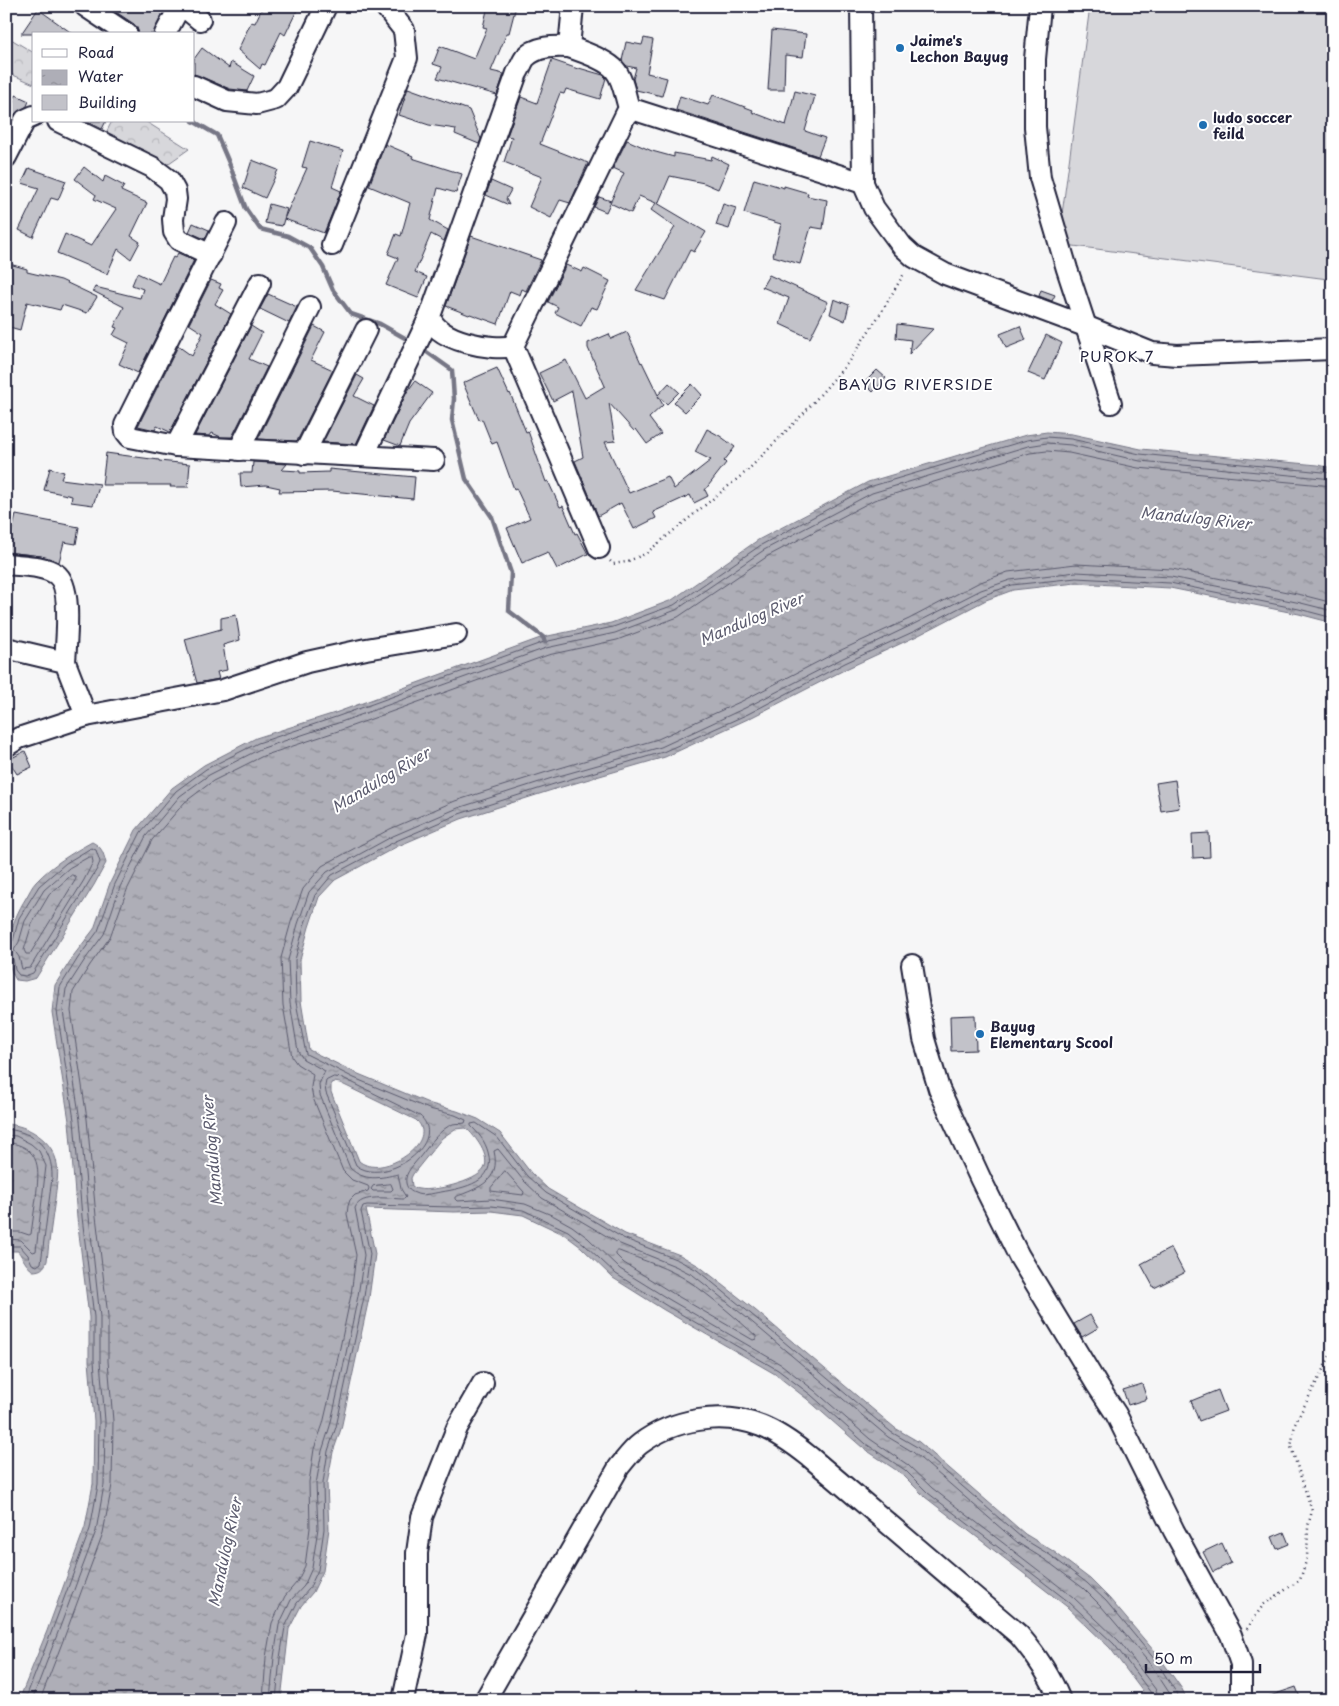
<svg xmlns="http://www.w3.org/2000/svg" width="1339" height="1706" font-family="'Playpen Sans',sans-serif">
<style>
.forest{fill:url(#forest-crowns);stroke:#7c7c8b}
.pitch{fill:#d7d7db;stroke:#7c7c8b}
.water{fill:url(#water-ripples);stroke:#767685;fill-rule:evenodd}
.lines{fill:none;stroke-linecap:round;stroke-linejoin:round}
.shore{stroke:#5a5a6d;stroke-width:1}
.stream{stroke:#767685;stroke-width:4.5}
.building{fill:#c2c2c9;stroke:#22223b}
.minor-casing{stroke:#22223b;stroke-width:24}
.path{stroke:#22223b;stroke-width:2.5;stroke-dasharray:1 4;stroke-linecap:butt}
.minor{stroke:#fff;stroke-width:20}
.poi-dot{fill:#1f6fb2;stroke:#fff;stroke-width:2}
.labels{text-anchor:middle;dominant-baseline:central;stroke-width:4;stroke-linejoin:round;paint-order:stroke}
.poi-label{font-size:14px;font-weight:bold;fill:#22223b;stroke:#fff;text-anchor:start}
.neighbourhood-label{font-size:15px;letter-spacing:1px;fill:#22223b;stroke:#fff}
.water-label{font-size:15px;font-style:italic;fill:#5a5a6d;stroke:#fff}
</style>
<defs>
<pattern id="forest-crowns" width="20" height="18" patternUnits="userSpaceOnUse" patternTransform="scale(1.25)"><rect width="20" height="18" fill="#d7d7db"/><path d="M2 6a3 3 0 1 1 6 0M12 15a3 3 0 1 1 6 0" fill="none" stroke="#b8b8bd"/></pattern>
<pattern id="water-ripples" width="26" height="14" patternUnits="userSpaceOnUse" patternTransform="scale(1.25)"><rect width="26" height="14" fill="#aeaeb7"/><path d="M2 4q2-2 4 0t4 0M15 11q2-2 4 0t4 0" fill="none" stroke="#8d8d96"/></pattern>
</defs>
<rect width="100%" height="100%" fill="#f6f6f7"/>
<filter id="ink" filterUnits="userSpaceOnUse"><feTurbulence type="fractalNoise" baseFrequency=".02" numOctaves="2"/><feDisplacementMap in="SourceGraphic" scale="10" xChannelSelector="R" yChannelSelector="G"/><feConvolveMatrix kernelMatrix="1 2 1 2 8 2 1 2 1" color-interpolation-filters="sRGB"/></filter>
<g filter="url(#ink)">
<g class="forest">
<path d="M6,36L34,53V84L6,72Z"/>
<path d="M112,121H145L189,149L162,168L103,139Z"/>
</g>
<path class="pitch" d="M1090,6H1333V246L1328,279L1058,244Z"/>
<g class="water">
<path d="M1047,432L1072,434L1141,449L1318,465L1333,468V623L1299,614L1170,588L1076,583L1013,590L986,600L917,636L848,668L750,718L665,757L555,789L461,819L398,846L335,880L319,897L309,927L300,960L301,1001L309,1050L356,1073L431,1104L457,1111L478,1119L500,1133L531,1173L548,1189L625,1234L680,1255L699,1266L755,1310L895,1428L919,1442L1025,1534L1053,1551L1090,1579L1109,1598L1160,1658L1182,1689L1187,1700H1149L1110,1648L1066,1606L925,1497L902,1474L863,1448L807,1399L775,1374L664,1310L613,1278L581,1247L565,1235L523,1215L491,1211L454,1212L366,1209L375,1254L369,1298L341,1429L333,1452L327,1484L329,1529L323,1571L313,1592L301,1606L289,1629L281,1700H19L47,1631L85,1527L93,1484L94,1421L89,1361V1317L77,1218L69,1121L52,1012L55,985L74,955L94,929L110,883L136,830L172,788L204,765L256,738L335,713L543,637L611,623L672,600L758,540L868,482L1026,435ZM334,1082L340,1083L416,1120C441,1141 382,1181 359,1161L331,1092V1083ZM455,1129L466,1128C475,1136 491,1156 484,1169C476,1182 432,1192 419,1189C416,1189 414,1187 412,1186L411,1178L413,1174L442,1138Z"/>
<path d="M92,842C102,847 103,852 106,863L94,885L36,978L25,981L16,980C0,955 11,922 26,898C29,893 32,886 36,882C52,865 72,853 92,842Z"/>
<path d="M6,1124C28,1125 53,1140 57,1164C59,1175 56,1188 55,1199C52,1220 49,1240 47,1261C44,1268 41,1271 33,1271C26,1266 23,1258 18,1251H6Z"/>
</g>
<g class="lines">
<g class="shore">
<path d="M89,857H92L93,862L84,880L30,968L22,969L19,957L14,950L19,942L25,921L44,890L69,868Z"/>
<path d="M72,875L75,876L76,879L30,954H26L24,950L32,924L49,895Z"/>
<path d="M6,945L10,944L13,941L19,918L39,886L66,863L91,848L96,850L100,862L97,869L33,973L25,976L19,975L15,970L13,959L6,956"/>
<path d="M334,1077L343,1078L420,1116C450,1143 383,1188 356,1165L326,1093L325,1086L326,1081Z"/>
<path d="M6,1129C35,1132 53,1148 52,1178L41,1263L37,1266L32,1264L28,1255L20,1246H6"/>
<path d="M6,1135L16,1136L31,1144L39,1151L46,1166L36,1251L33,1252L21,1240L6,1239"/>
<path d="M6,1142C43,1147 39,1170 36,1198C34,1210 33,1222 31,1234L29,1235L20,1232H6"/>
<path d="M505,1171L524,1192L523,1195L491,1191V1188Z"/>
<path d="M391,1184L393,1189L391,1191H373L371,1189L373,1186Z"/>
<path d="M619,1251C642,1260 669,1268 690,1282C713,1298 735,1317 756,1336V1339L753,1340L674,1294L624,1263L616,1255V1252Z"/>
<path d="M25,1700L51,1633L90,1529L98,1485L99,1421L94,1361V1317L82,1217L74,1120L57,1011L60,987L78,958L98,931L115,884L141,832L176,791L206,769L258,743L336,717L544,642L613,627L674,605L761,545L869,487L1027,440L1047,437L1071,439L1140,454L1333,473"/>
<path d="M32,1700L57,1635L96,1531L104,1485L105,1421L100,1361V1317L89,1216L80,1120L63,1011L66,989L84,961L104,934L120,887L146,836L180,796L209,775L260,749L338,723L546,648L615,633L676,610L764,550L872,493L1028,446L1047,443L1071,445L1140,461L1333,479"/>
<path d="M40,1700L64,1638L103,1533L112,1485L113,1421L108,1361V1316L96,1216L87,1119L71,1011L73,992L90,965L110,937L127,890L152,840L185,802L213,781L263,756L341,730L548,655L617,640L678,617L768,556L874,500L1030,453L1047,451L1069,453L1138,468L1333,486"/>
<path d="M263,1700L266,1657L272,1623L285,1596L297,1582L305,1566L310,1528L309,1482L314,1449L323,1424L333,1381L351,1295L356,1255L347,1214L348,1206L350,1200L355,1195L368,1191L369,1188L368,1186L352,1180L343,1171L313,1098L311,1087L313,1074L297,1064L292,1057L283,1005L281,958L291,922L303,889L322,866L390,829L455,801L550,771L658,739L742,701L839,651L909,619L978,583L1008,572L1076,564L1172,569L1302,595L1333,603"/>
<path d="M270,1700L274,1657L279,1625L291,1600L304,1586L312,1568L318,1528L316,1484L322,1451L330,1426L340,1382L358,1296L364,1255L355,1208C361,1193 390,1199 404,1199L406,1197L401,1189L398,1174C381,1178 364,1182 350,1168L320,1095L319,1084L325,1071L303,1059L298,1051L290,1003L288,960L298,924L309,892L327,872L393,836L458,808L552,778L661,747L745,708L843,658L912,625L981,590L1010,580L1076,572L1171,577L1301,603L1333,611"/>
<path d="M276,1700L280,1658L285,1627L297,1603L309,1589L318,1570L324,1529L323,1483L328,1451L336,1427L364,1297L370,1254L361,1211L363,1206L367,1205L454,1207L491,1206L523,1210L568,1231L584,1244L616,1274L667,1306L778,1370L811,1395L866,1444L905,1470L928,1493L1069,1602L1114,1644L1151,1693L1153,1700"/>
<path d="M1159,1700L1156,1690L1119,1641L1073,1597L932,1488L908,1465L870,1439L815,1391L782,1365L670,1300L620,1269L588,1238L572,1226L554,1216L525,1204L491,1199L457,1201L455,1199V1197C479,1188 501,1181 494,1151L498,1149L523,1180L542,1198L620,1244L675,1266L693,1275L747,1318L888,1437L913,1452L1018,1543L1047,1561L1083,1588L1101,1606L1151,1665L1174,1700"/>
<path d="M1181,1700L1156,1661L1106,1601L1087,1583L1050,1555L1022,1538L917,1447L891,1432L751,1314L697,1270L678,1260L623,1238L546,1193L527,1176L497,1137L476,1123L471,1124V1126C479,1134 485,1141 488,1152C497,1182 464,1188 441,1192C433,1193 422,1197 415,1193C408,1191 405,1185 406,1178C407,1170 418,1160 423,1153C431,1143 440,1129 453,1124C457,1123 461,1124 465,1123L466,1120L455,1115L429,1109L354,1078L306,1054L296,1002L295,960L304,926L315,895L332,875L396,841L459,814L554,784L663,752L748,714L845,663L915,631L984,595L1012,585L1076,578L1170,583L1299,609L1333,618"/>
</g>
<g class="stream">
<path d="M193,121L217,135L229,163L246,209L260,229L288,236L310,248L323,267L333,290L351,314L380,324L412,342"/>
<path d="M421,348L452,370L454,399L452,420L466,479L492,517L511,573L509,611L543,637L545,642"/>
</g>
</g>
<g class="building">
<path d="M107,6H166L153,34H139L137,28L134,24Z"/>
<path d="M263,6H299L285,35L281,32L265,65L262,64L260,69L238,50L251,22L255,23Z"/>
<path d="M488,6H516L509,33H507L491,71L504,74L497,95L437,78L442,67L433,64L440,46L474,59L487,28L483,27Z"/>
<path d="M38,9L73,34H21Z"/>
<path d="M772,30L806,34L803,57L785,55L784,90H768Z"/>
<path d="M644,38L653,40L647,73L667,78L662,96L636,90L633,79L636,68L627,66L622,61L626,42L642,45Z"/>
<path d="M202,48L229,68L231,62L254,76L247,91L230,89L194,74V59Z"/>
<path d="M552,60L578,69L579,68L603,75L606,78L600,99L566,89L564,94L560,93L540,144L588,163L570,203L560,200L551,218L529,207L542,177L504,162L512,137L507,136L521,97L537,103Z"/>
<path d="M408,88L469,110L481,139L479,144L455,134L456,129L429,125L399,115Z"/>
<path d="M795,91L815,96L805,131L825,138L818,156L676,110L680,96L708,105L713,95L753,110L752,112L786,125Z"/>
<path d="M16,95L29,101L27,106L15,114L6,131V108L10,109Z"/>
<path d="M86,121H106L102,129Z"/>
<path d="M627,140L652,151L674,157V153L711,160L712,156L729,164L718,189L704,183L670,176L658,204L657,203L706,232L694,252L690,250L665,300L636,290L675,227L651,210L656,203L639,196L631,213L610,203L624,173L613,168Z"/>
<path d="M310,141L343,151L332,187L341,191L324,233L284,219L307,168L302,167Z"/>
<path d="M385,144L413,156L412,158L462,174L456,193L438,188L430,220L448,230L444,241L431,234L415,272L427,277L418,298L386,285L398,258L388,254L396,234L401,236L410,203L369,186Z"/>
<path d="M252,160L278,170L265,198L243,188Z"/>
<path d="M84,167L103,182L105,176L124,186L121,191L147,203L131,236L140,242L131,259L118,249L107,274L57,253L65,234L91,246L116,209L94,199L96,195L75,179Z"/>
<path d="M29,168L66,181L58,200L51,198L33,237L19,230L39,188L22,183Z"/>
<path d="M754,179L784,188V186L808,193L807,196L827,200L823,229L811,227L800,264L773,256L781,224L744,213Z"/>
<path d="M491,181L511,190L506,199L509,205L486,195Z"/>
<path d="M599,197L611,201L606,212L594,207Z"/>
<path d="M269,204L287,209L282,226L265,223Z"/>
<path d="M723,204L736,208L729,229L716,225Z"/>
<path d="M193,223L209,230L205,239L189,232Z"/>
<path d="M471,236L541,260L526,291L522,289L520,295L510,291L498,324L470,314L469,315L446,306Z"/>
<path d="M178,253L194,260L138,373L119,364L129,343L113,335L117,328L114,327L124,307L93,291L95,287L140,298L143,289L132,285L137,273L160,284L173,257L175,258Z"/>
<path d="M6,263L27,269V272L61,280L97,297L87,313L62,305L60,310L27,302L20,330L6,326V311L11,290L6,289Z"/>
<path d="M566,265L582,272L584,268L610,281L597,309L591,307L581,326L555,313L558,307L548,302Z"/>
<path d="M769,275L828,302L810,338L780,324L789,298L762,287Z"/>
<path d="M211,280L221,284L219,288L223,290L215,304L231,314L170,432L157,426L155,430L138,426L178,346L192,356L203,333L189,324Z"/>
<path d="M1041,290L1055,295L1052,301L1039,296Z"/>
<path d="M268,294L297,307L289,323L260,309Z"/>
<path d="M834,299L849,305L845,321L830,314Z"/>
<path d="M897,324L905,325L933,329L909,354L911,340L896,338Z"/>
<path d="M251,326L262,333L249,359L267,367L232,437H221L212,433L210,436L195,435Z"/>
<path d="M314,326L325,332L311,360L333,370L297,441L258,439Z"/>
<path d="M1020,326L1026,340L1006,348L1000,334Z"/>
<path d="M627,332L641,363L642,362L658,395L669,383L679,392L667,404L658,396L663,405L649,418L661,434L647,444L636,429L634,431L609,403L615,441L605,442L629,493L668,477L674,489L711,460L695,452L707,429L720,436L735,447L724,461L726,463L705,490L708,496L694,503L690,495L653,512L656,518L634,529L621,503L598,516L575,461L583,457L572,391L553,401L539,373L566,360L585,398L605,386L588,348V343L609,334L611,339Z"/>
<path d="M1046,335L1062,343L1045,380L1028,373Z"/>
<path d="M497,368L509,394L510,393L526,432L528,431L546,482L548,481L560,507L563,506L575,534L577,533L588,554L557,569L548,552L522,563L507,528L530,518L516,488L514,489L497,442L492,444L482,419L479,420L463,383Z"/>
<path d="M877,370L886,378L873,392L864,383Z"/>
<path d="M357,375L364,379L354,396L374,406L356,444L323,442Z"/>
<path d="M415,381L432,393L409,424L400,446L384,440L407,392Z"/>
<path d="M692,384L702,395L685,412L674,402Z"/>
<path d="M106,453L159,460V461L190,464L188,487H170L171,485H102Z"/>
<path d="M253,462L287,464L282,470L300,471V473L329,472V469L415,477L413,499L332,491L279,492L280,488L266,485L241,487L240,473H252Z"/>
<path d="M50,468L64,472L61,479L100,484L93,505L71,502L72,496L44,490Z"/>
<path d="M16,515L79,527L76,544L64,542L59,562L41,556L7,552Z"/>
<path d="M236,615L240,640L223,645L227,670L217,672L219,679L197,683L185,639L221,629V618Z"/>
<path d="M25,751L32,767L17,774L8,760Z"/>
<path d="M1175,780L1179,808L1161,811L1156,783Z"/>
<path d="M1209,833L1210,857L1193,858L1192,834Z"/>
<path d="M975,1015L976,1050L951,1051L950,1016Z"/>
<path d="M1171,1248L1184,1273L1154,1288L1141,1264Z"/>
<path d="M1090,1315L1098,1328L1082,1337L1074,1324Z"/>
<path d="M1142,1384L1147,1399L1128,1405L1123,1390Z"/>
<path d="M1218,1390L1226,1411L1199,1421L1191,1401Z"/>
<path d="M1284,1532L1289,1544L1277,1549L1272,1537Z"/>
<path d="M1222,1543L1231,1563L1213,1572L1203,1552Z"/>
<path d="M1296,1687L1301,1700H1265L1264,1698Z"/>
</g>
<g class="lines">
<defs>
<g id="minor">
<path d="M85,6L127,34"/>
<path d="M183,6L200,20"/>
<path d="M573,6L569,47C581,51 607,60 615,70C623,79 625,96 629,108L513,346L599,548"/>
<path d="M861,6L863,183L874,208L902,246L914,257L945,274L1085,326L1152,353L1177,355L1333,349"/>
<path d="M1040,6L1035,59V127L1040,178L1067,269L1111,403"/>
<path d="M165,34L180,6"/>
<path d="M194,86L227,101L257,104L276,99L287,87L326,6"/>
<path d="M629,108L863,183"/>
<path d="M58,121L152,167L169,180L175,191L176,199L173,219L174,232L179,240L211,255"/>
<path d="M6,157L25,120L34,116"/>
<path d="M226,223L125,425L126,432L130,437L176,446L434,460"/>
<path d="M332,245L407,58L404,30L385,6"/>
<path d="M513,346C493,351 435,341 430,316L517,73C520,69 522,62 525,58C536,46 554,46 569,47"/>
<path d="M176,446L260,283"/>
<path d="M239,450L310,307"/>
<path d="M304,454L366,330"/>
<path d="M364,455L430,316"/>
<path d="M6,564C22,566 43,565 56,574C73,586 66,642 65,662"/>
<path d="M6,648L65,662L86,716"/>
<path d="M6,746L19,738L86,716L223,690L307,662L366,649L456,634"/>
<path d="M912,965L924,1039L939,1089L981,1180L1019,1256L1097,1385L1116,1414L1174,1531L1231,1635L1241,1664V1700"/>
<path d="M403,1700L417,1634V1553L422,1517L457,1428L483,1383"/>
<path d="M485,1700L619,1467C625,1460 632,1450 640,1444C673,1419 722,1411 761,1426C779,1433 795,1445 810,1457L1019,1635C1036,1655 1050,1675 1060,1700"/>
</g>
</defs>
<use href="#minor" class="minor-casing"/>
<g class="path">
<path d="M610,561L613,564L626,562L645,554L747,471L804,413L847,364L882,311L905,272"/>
<path d="M1247,1629L1263,1605L1300,1580L1307,1558L1308,1526L1312,1511L1291,1447L1295,1424L1333,1350"/>
</g>
<use href="#minor" class="minor"/>
</g>
</g>
<g class="poi-dot">
<circle cx="900" cy="48" r="5"/>
<circle cx="1203" cy="125" r="5"/>
<circle cx="980" cy="1034" r="5"/>
</g>
<g class="labels">
<g class="poi-label">
<text x="910" y="40">Jaime's<tspan x="910" dy="16">Lechon Bayug</tspan></text>
<text x="1213" y="117">ludo soccer<tspan x="1213" dy="16">feild</tspan></text>
<text x="990" y="1026">Bayug<tspan x="990" dy="16">Elementary Scool</tspan></text>
</g>
<g class="neighbourhood-label">
<text x="1117" y="355">PUROK 7</text>
<text x="916" y="383">BAYUG RIVERSIDE</text>
</g>
<g class="water-label">
<text transform="translate(1196 517) rotate(6)">Mandulog River</text>
<text transform="translate(751 618) rotate(-23)">Mandulog River</text>
<text transform="translate(380 779) rotate(-31)">Mandulog River</text>
<text transform="translate(211 1151) rotate(-95)">Mandulog River</text>
<text transform="translate(224 1552) rotate(-78)">Mandulog River</text>
</g>
</g>
<rect width="1339" height="1706" fill="none" stroke="#fff" stroke-width="25"/>
<rect x="12" y="12" width="1314" height="1681" fill="none" stroke="#22223b" stroke-width="2" filter="url(#ink)"/>
<rect x="32" y="32" width="162" height="90" fill="#ffffff" stroke="#a7a7b1"/>
<rect x="42" y="49" width="25" height="8" fill="#ffffff" stroke="#a7a7b1"/>
<text x="78" y="58" font-size="15" fill="#22223b">Road</text>
<rect x="42" y="70" width="25" height="15" fill="url(#water-ripples)" stroke="#a7a7b1"/>
<text x="78" y="82" font-size="15" fill="#22223b">Water</text>
<rect x="42" y="95" width="25" height="15" fill="#c2c2c9" stroke="#a7a7b1"/>
<text x="78" y="108" font-size="15" fill="#22223b">Building</text>
<path d="M1146 1664v8h114v-8" fill="none" stroke="#22223b" stroke-width="2.5"/>
<text x="1154" y="1664" font-size="15" fill="#22223b" stroke="#ffffff" stroke-width="4" paint-order="stroke">50 m</text>
</svg>
